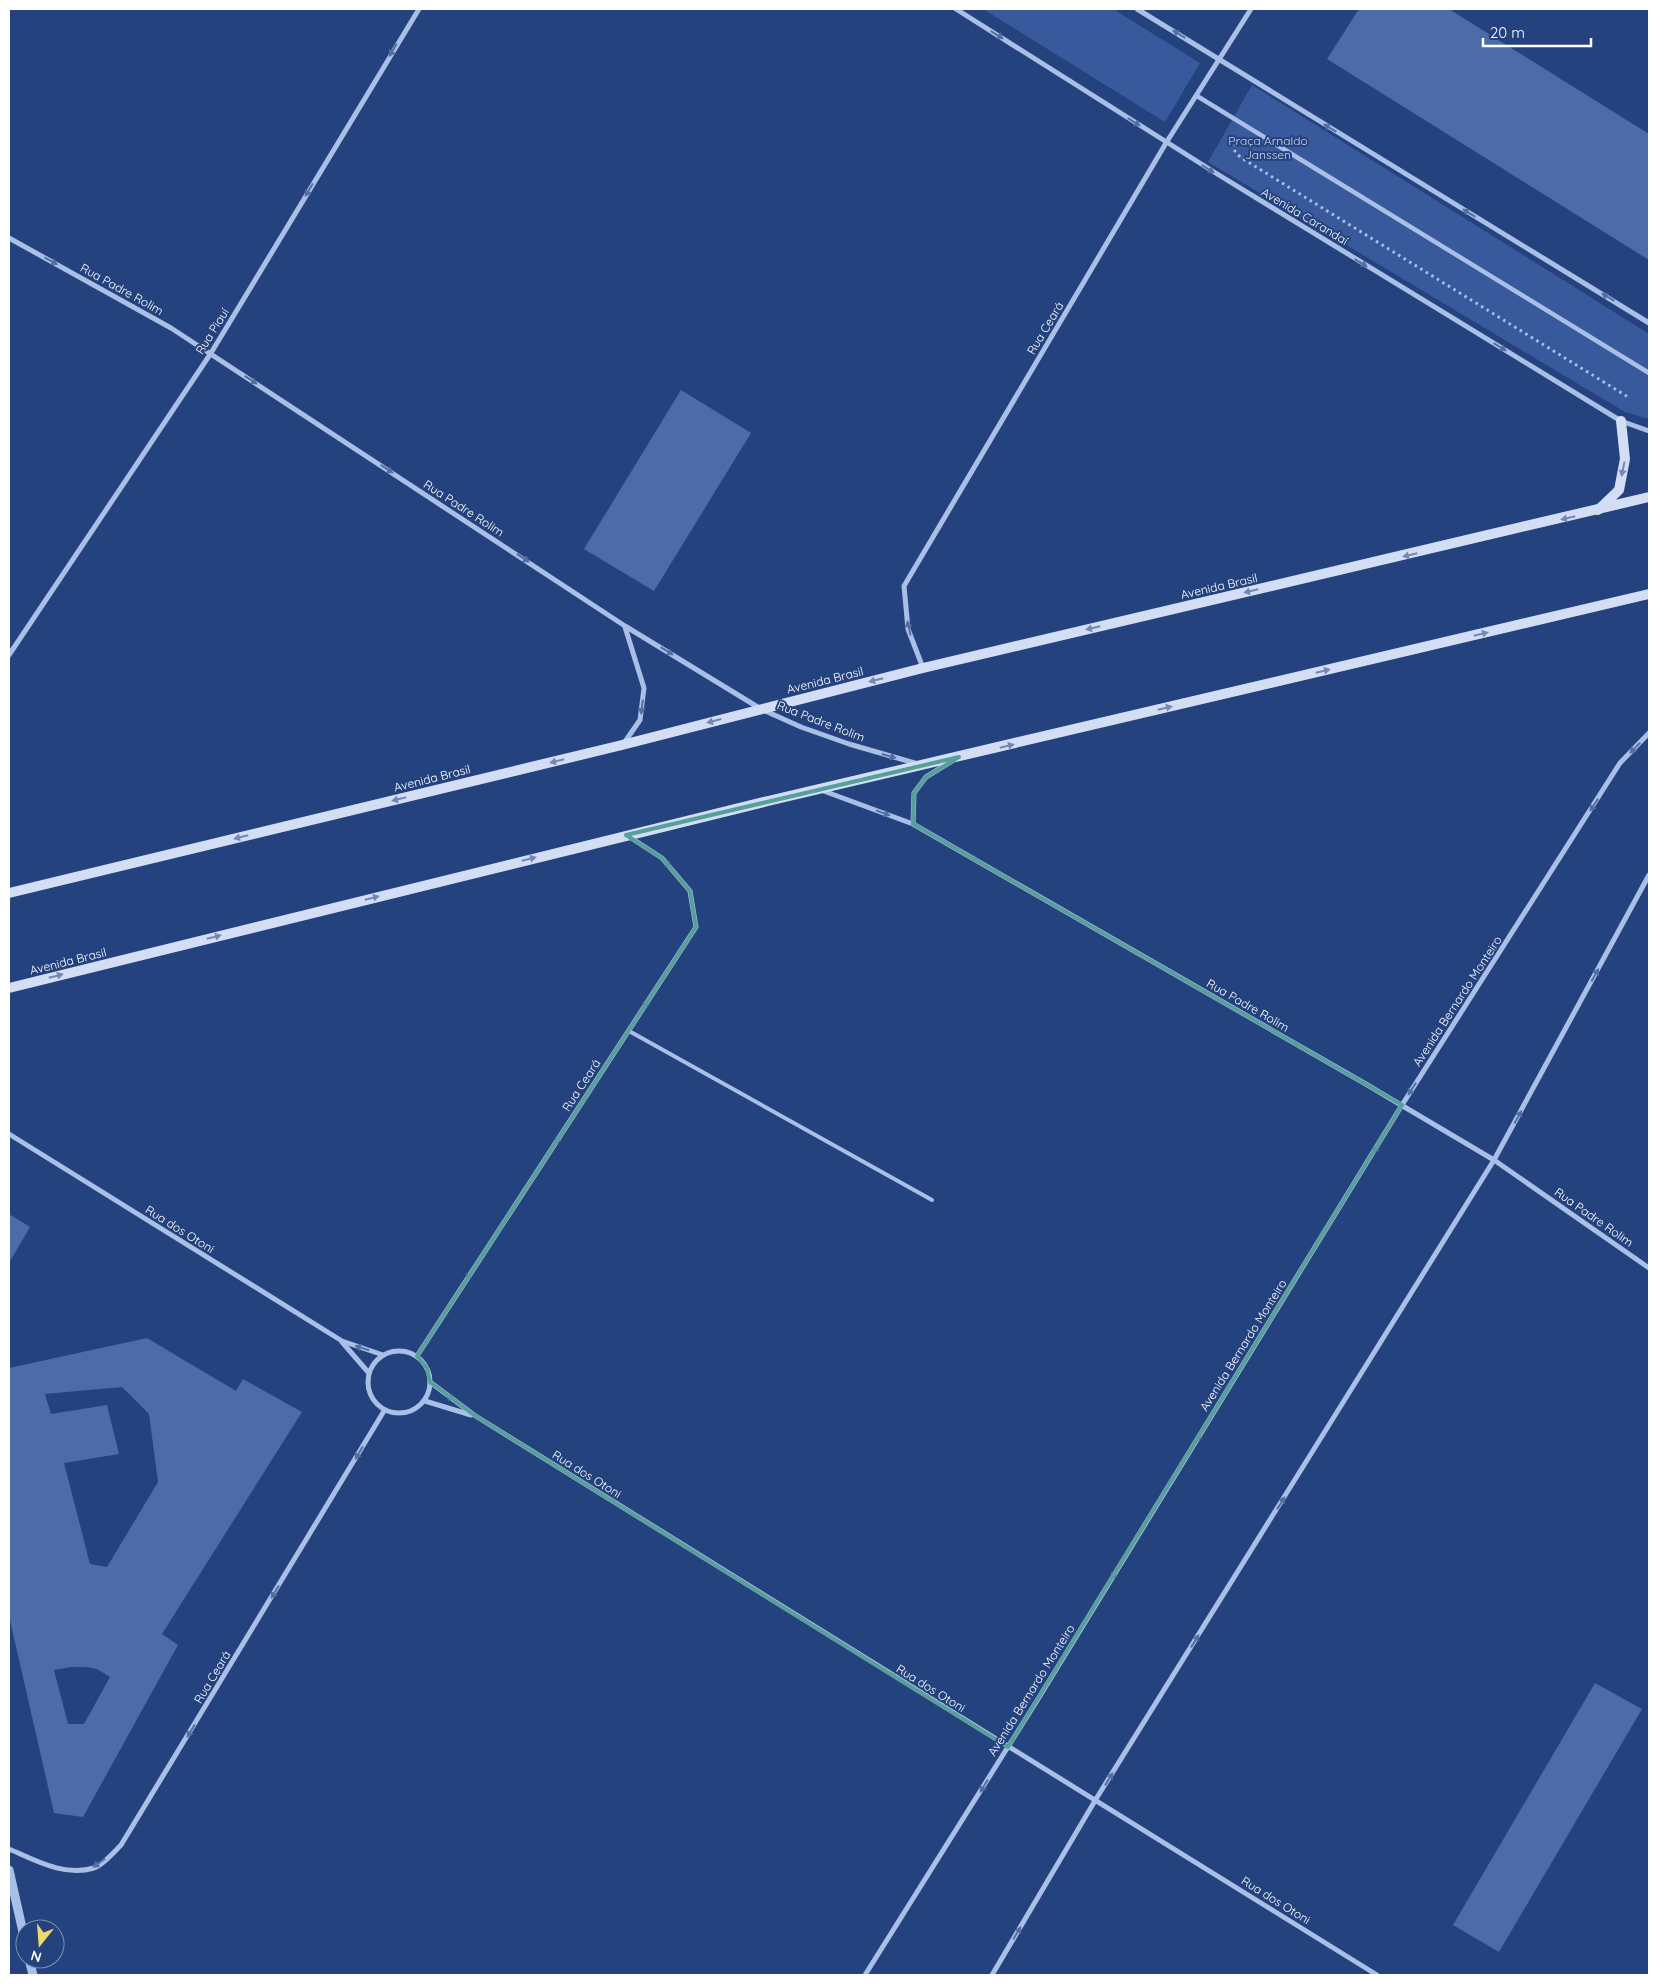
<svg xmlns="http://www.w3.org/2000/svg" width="1658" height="1984" font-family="Quicksand,sans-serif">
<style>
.green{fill:#385a9c}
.building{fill:#4c6ba7;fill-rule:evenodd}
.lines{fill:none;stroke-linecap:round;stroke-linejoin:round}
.path{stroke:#aabfe6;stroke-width:3;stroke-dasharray:2.5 4;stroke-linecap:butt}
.service{stroke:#aabfe6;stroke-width:4}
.pedestrian{stroke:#aabfe6;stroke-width:4.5}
.minor{stroke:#aabfe6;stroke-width:5}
.tertiary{stroke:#aabfe6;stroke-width:9}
.secondary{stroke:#d3def5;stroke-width:10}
.oneway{fill:#536ea2}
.oneway2{fill:#7388b4}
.marked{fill:none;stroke:#579f9a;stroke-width:4;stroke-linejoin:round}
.labels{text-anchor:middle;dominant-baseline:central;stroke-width:4;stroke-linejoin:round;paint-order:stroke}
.park-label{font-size:12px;fill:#cddbf5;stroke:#24427e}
.street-label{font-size:12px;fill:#fff;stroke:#24427e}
</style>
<rect width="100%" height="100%" fill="#24427e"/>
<g class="green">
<path d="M983,9H1113L1200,63L1165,122Z"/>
<path d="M1252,85L1649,334V419L1625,412L1208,162Z"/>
</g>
<g class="building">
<path d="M1359,9H1449L1649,134V260L1327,59Z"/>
<path d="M681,390L751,433L654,591L584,549Z"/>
<path d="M9,1214L30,1227L9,1263Z"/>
<path d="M147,1338L236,1391L243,1379L302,1412L162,1634L178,1645L83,1817L54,1813L9,1616V1368ZM122,1387L149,1414L158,1482L107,1567L90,1564L64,1463L119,1454L107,1405L51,1414L45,1394ZM71,1667H86L97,1669L110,1677L84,1724H68L54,1670Z"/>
<path d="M1595,1683L1642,1709L1499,1952L1453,1925Z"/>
</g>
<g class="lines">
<path class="path" d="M1236,144L1234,150L1240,157L1628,397"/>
<path class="service" d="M629,1031L932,1200"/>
<path class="pedestrian" d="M1197,96L1649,373"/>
<g class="minor">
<path d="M956,9L1214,172L1621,421L1649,431"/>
<path d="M1137,9L1649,323"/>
<path d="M9,238L171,328L625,626L761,709L801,727L849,744L918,764"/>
<path d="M9,655L211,353L419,9"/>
<path d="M923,668L908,629L904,586L1166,143L1251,9"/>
<path d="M624,743L640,720L644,688L625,627"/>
<path d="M821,790L913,824L1364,1083L1494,1160L1649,1268"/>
<path d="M913,824L914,793L926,777L952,761"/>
<path d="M9,1134L342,1341L383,1355"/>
<path d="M342,1342L368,1372"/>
<circle cx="399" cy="1382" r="31"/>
<path d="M417,1356L696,927L690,891L662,858L628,836"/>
<path d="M430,1382L474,1415L1377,1975"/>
<path d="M425,1401L471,1415"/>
<path d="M9,1849C35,1860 64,1877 94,1868C103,1865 114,1852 121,1845L384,1411"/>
<path d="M865,1975L1038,1699L1402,1105L1620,763L1649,733"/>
<path d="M992,1975L1096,1799L1494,1160L1649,875"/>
</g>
<g class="tertiary">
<path d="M9,1870L25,1941"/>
<path d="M29,1959L33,1975"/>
</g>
<g class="secondary">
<path d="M1598,510L1619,490L1625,459L1621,421"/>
<path d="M9,893L622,745L923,668L1649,497"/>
<path d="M9,988L768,801L1649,594"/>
</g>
</g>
<defs><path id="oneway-solid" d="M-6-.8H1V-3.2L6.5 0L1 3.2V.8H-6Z" transform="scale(1.25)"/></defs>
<g class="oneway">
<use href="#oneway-solid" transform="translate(1179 34) rotate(-148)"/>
<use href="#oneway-solid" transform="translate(997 35) rotate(32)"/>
<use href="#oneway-solid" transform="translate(393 50) rotate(121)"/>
<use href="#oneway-solid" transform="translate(1134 122) rotate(32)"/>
<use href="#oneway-solid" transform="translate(1330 128) rotate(-149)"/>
<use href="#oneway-solid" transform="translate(1208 169) rotate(32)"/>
<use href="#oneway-solid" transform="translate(309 190) rotate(121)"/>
<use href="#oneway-solid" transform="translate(1469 213) rotate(-149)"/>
<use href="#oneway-solid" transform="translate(51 261) rotate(29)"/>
<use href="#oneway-solid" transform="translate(1361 263) rotate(31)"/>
<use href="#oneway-solid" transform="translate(1608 297) rotate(-149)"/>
<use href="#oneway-solid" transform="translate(1500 347) rotate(31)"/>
<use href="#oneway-solid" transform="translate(251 380) rotate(33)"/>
<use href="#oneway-solid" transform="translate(387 469) rotate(33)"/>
<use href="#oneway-solid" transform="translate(523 558) rotate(33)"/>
<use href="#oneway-solid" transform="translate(909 628) rotate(-102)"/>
<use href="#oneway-solid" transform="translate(667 651) rotate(31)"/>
<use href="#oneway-solid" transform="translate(642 707) rotate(97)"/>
<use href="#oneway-solid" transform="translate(1635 748) rotate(134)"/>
<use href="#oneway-solid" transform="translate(889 756) rotate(16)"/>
<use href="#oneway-solid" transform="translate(1594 805) rotate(123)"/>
<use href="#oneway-solid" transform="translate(883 813) rotate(20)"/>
<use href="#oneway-solid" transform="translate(666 863) rotate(48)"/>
<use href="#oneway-solid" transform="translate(1595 975) rotate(-61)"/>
<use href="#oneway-solid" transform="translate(647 1002) rotate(123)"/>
<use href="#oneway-solid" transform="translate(1412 1089) rotate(123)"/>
<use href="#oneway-solid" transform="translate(1518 1117) rotate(-61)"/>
<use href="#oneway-solid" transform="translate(559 1138) rotate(123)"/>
<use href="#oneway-solid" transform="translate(1377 1147) rotate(122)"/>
<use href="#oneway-solid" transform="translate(470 1274) rotate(123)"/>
<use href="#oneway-solid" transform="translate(362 1348) rotate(-162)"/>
<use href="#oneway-solid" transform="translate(452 1399) rotate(-143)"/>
<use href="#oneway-solid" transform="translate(1200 1435) rotate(122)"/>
<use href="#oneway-solid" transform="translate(359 1453) rotate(121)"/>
<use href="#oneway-solid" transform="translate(1281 1503) rotate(-58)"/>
<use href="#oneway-solid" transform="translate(1115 1573) rotate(122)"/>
<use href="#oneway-solid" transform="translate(275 1592) rotate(121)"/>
<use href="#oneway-solid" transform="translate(1195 1641) rotate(-58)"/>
<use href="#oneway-solid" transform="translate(191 1731) rotate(121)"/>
<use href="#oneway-solid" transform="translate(1109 1779) rotate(-58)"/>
<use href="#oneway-solid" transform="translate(984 1786) rotate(122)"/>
<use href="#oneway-solid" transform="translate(99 1863) rotate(145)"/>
<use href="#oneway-solid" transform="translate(1017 1933) rotate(-59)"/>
</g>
<g class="oneway2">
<use href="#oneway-solid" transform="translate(1623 469) rotate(102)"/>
<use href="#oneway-solid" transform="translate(1568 518) rotate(167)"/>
<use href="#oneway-solid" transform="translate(1410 555) rotate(167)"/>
<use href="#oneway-solid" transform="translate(1251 591) rotate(167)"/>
<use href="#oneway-solid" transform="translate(1093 628) rotate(167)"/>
<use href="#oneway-solid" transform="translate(1481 634) rotate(-13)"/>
<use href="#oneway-solid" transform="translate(1323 671) rotate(-13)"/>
<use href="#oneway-solid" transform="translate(876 680) rotate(166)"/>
<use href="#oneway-solid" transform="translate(1165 708) rotate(-13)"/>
<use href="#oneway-solid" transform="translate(714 721) rotate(165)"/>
<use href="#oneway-solid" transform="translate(1007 746) rotate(-13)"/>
<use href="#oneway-solid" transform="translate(557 761) rotate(166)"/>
<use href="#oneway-solid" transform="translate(399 799) rotate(166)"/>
<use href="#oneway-solid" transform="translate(241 837) rotate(166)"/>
<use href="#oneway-solid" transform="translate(529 859) rotate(-14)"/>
<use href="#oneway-solid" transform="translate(372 898) rotate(-14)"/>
<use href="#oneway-solid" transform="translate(214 937) rotate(-14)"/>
<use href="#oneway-solid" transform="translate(56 976) rotate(-14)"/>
</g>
<path class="marked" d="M959,757L926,777L914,793L913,824L1402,1105L1008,1747L474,1415L430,1382L427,1368L417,1356L696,927L690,891L662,858L626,835Z"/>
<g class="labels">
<g class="park-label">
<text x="1268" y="140">Praça Arnaldo<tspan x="1268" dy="14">Janssen</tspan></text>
</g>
<g class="street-label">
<text transform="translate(1305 216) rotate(31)">Avenida Carandaí</text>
<text transform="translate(122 289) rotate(29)">Rua Padre Rolim</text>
<text transform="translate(1045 328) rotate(-59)">Rua Ceará</text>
<text transform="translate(212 331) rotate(-58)">Rua Piauí</text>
<text transform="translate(464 508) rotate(33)">Rua Padre Rolim</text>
<text transform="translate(1219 586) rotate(-13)">Avenida Brasil</text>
<text transform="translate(825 680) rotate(-14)">Avenida Brasil</text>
<text transform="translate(821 721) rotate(21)">Rua Padre Rolim</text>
<text transform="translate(432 778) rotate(-14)">Avenida Brasil</text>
<text transform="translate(68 961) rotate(-14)">Avenida Brasil</text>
<text transform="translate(1457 1001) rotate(-57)">Avenida Bernardo Monteiro</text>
<text transform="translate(1248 1005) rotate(30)">Rua Padre Rolim</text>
<text transform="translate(581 1085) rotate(-57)">Rua Ceará</text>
<text transform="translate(1594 1217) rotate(35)">Rua Padre Rolim</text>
<text transform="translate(180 1229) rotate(32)">Rua dos Otoni</text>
<text transform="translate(1243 1345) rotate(-58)">Avenida Bernardo Monteiro</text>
<text transform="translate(587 1474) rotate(32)">Rua dos Otoni</text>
<text transform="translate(212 1677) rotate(-59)">Rua Ceará</text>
<text transform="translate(931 1688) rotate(32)">Rua dos Otoni</text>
<text transform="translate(1031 1690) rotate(-58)">Avenida Bernardo Monteiro</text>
<text transform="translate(1276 1900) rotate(32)">Rua dos Otoni</text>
</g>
</g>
<rect width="1658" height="1984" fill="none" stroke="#ffffff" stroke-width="20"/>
<g transform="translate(40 1944) rotate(197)"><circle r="24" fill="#24427e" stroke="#7c8eb2"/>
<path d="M0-4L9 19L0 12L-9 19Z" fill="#f0d86e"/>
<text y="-8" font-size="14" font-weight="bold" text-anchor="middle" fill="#ffffff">N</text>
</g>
<path d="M1483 38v8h108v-8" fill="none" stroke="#ffffff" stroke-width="2.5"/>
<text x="1490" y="38" font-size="15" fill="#ffffff" stroke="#24427e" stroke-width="4" paint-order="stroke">20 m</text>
</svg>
